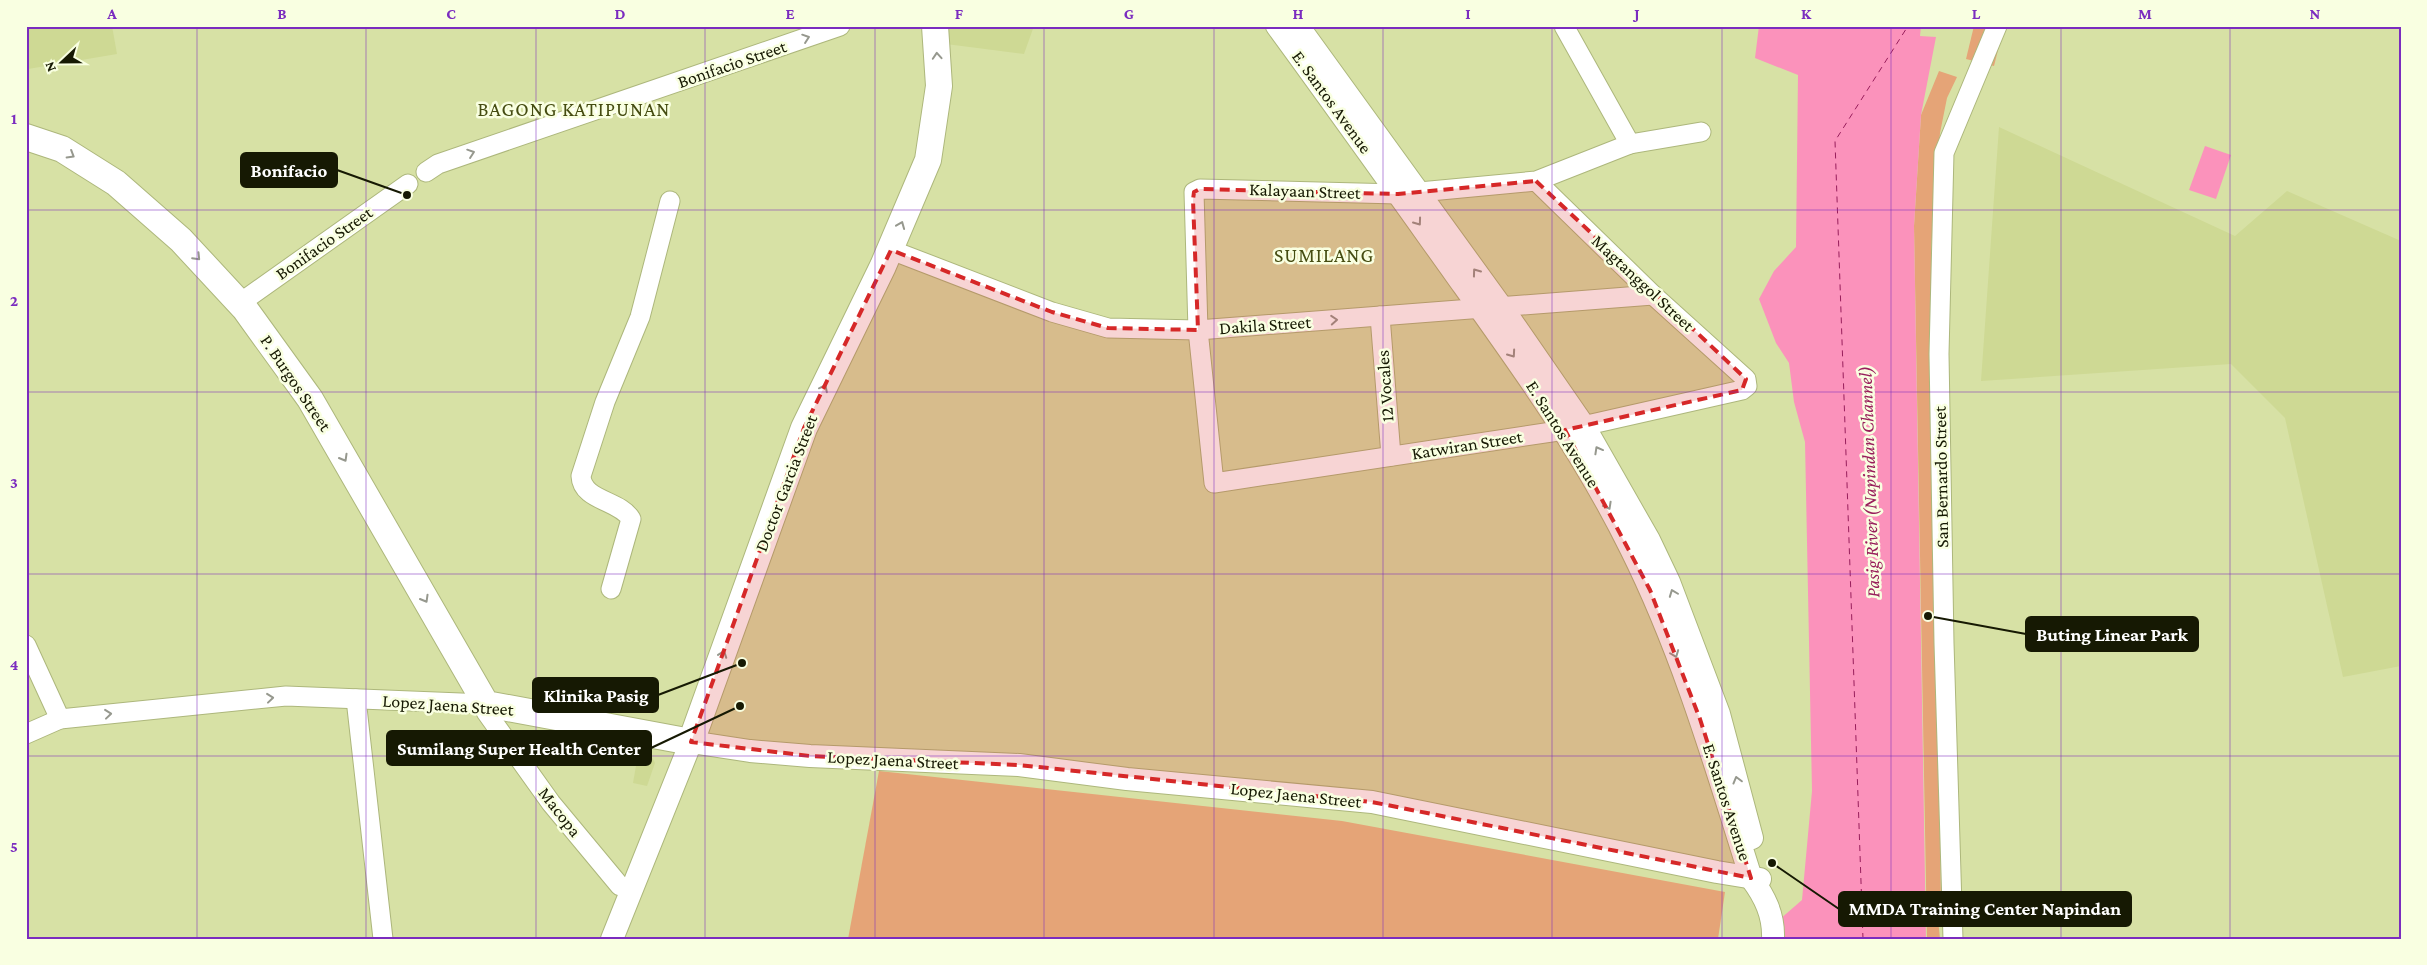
<svg xmlns="http://www.w3.org/2000/svg" width="2427" height="965" font-family="'Crimson Pro',serif">
<style>
.built{fill:#ced994}
.green{fill:#e5a477}
.water{fill:#fb92bb}
.lines{fill:none;stroke-linecap:round;stroke-linejoin:round}
.ferry{stroke:#981e5b;stroke-width:1;stroke-dasharray:6 5;stroke-linecap:butt}
.minor-casing{stroke:#adb77c;stroke-width:21}
.tertiary-casing{stroke:#adb77c;stroke-width:24}
.secondary-casing{stroke:#adb77c;stroke-width:28}
.minor{stroke:#fff;stroke-width:19}
.tertiary{stroke:#fff;stroke-width:22}
.secondary{stroke:#fff;stroke-width:26}
.oneway{stroke:#96988e}
.marked{fill:#d62828;fill-opacity:0.2;stroke:#d62828;stroke-width:4;stroke-dasharray:10 6;stroke-linejoin:round}
.grid{fill:none;stroke:#7b2cbf;stroke-width:1;stroke-opacity:0.55}
.labels{text-anchor:middle;dominant-baseline:central;stroke-width:5;stroke-linejoin:round;paint-order:stroke}
.street-label{font-size:18px;fill:#161903;stroke:#f9ffe1}
.water-label{font-size:19px;font-style:italic;fill:#981e5b;stroke:#f9ffe1}
.quarter-label{font-size:20px;letter-spacing:1px;fill:#454c11;stroke:#f9ffe1}
.leader{fill:none;stroke:#161903;stroke-width:2}
.callout-dot{fill:#161903;stroke:#f9ffe1;stroke-width:2}
.callout{fill:#161903;stroke:#161903;stroke-width:2}
.callout-label{font-size:19px;text-anchor:middle;font-weight:bold;fill:#fff}
.neatline{fill:none;stroke:#7b2cbf;stroke-width:2}
.grid-label{font-size:16px;text-anchor:middle;font-weight:bold;fill:#7b2cbf}
</style>
<rect width="100%" height="100%" fill="#d7e1a5"/>
<g class="built">
<path d="M26,26H112L117,54L28,69Z"/>
<path d="M945,26H1034L1024,54L946,44Z"/>
<path d="M1999,127L2235,236L2287,191L2401,241V666L2343,677L2285,418L2231,364L1981,381Z"/>
<path d="M640,743L648,749L655,763L647,786L633,783Z"/>
</g>
<g class="green">
<path d="M1974,26H2004L1994,66L1966,59Z"/>
<path d="M1939,71L1957,77L1947,98L1940,133L1931,249L1941,906L1937,909L1940,939H1927L1914,226L1921,115Z"/>
<path d="M879,771L1342,821L1725,892L1718,939H848Z"/>
</g>
<g class="water">
<path d="M1759,26H1921L1920,36L1936,37L1921,115L1914,226L1926,939H1776L1779,920L1802,900L1812,791L1805,442L1794,402L1789,363L1776,343L1759,299L1774,271L1796,247L1798,75L1755,58Z"/>
<path d="M2205,146L2231,155L2216,199L2189,190Z"/>
</g>
<g class="lines">
<path class="ferry" d="M1863,939L1835,141L1908,26"/>
<defs>
<g id="minor">
<path d="M1564,26L1630,144"/>
<path d="M426,172L438,164L840,26"/>
<path d="M1536,181L1653,295L1746,379L1747,386L1742,390L1565,430L1214,483L1198,330L1194,192L1200,189L1398,194L1536,181L1630,144L1701,132"/>
<path d="M891,250L1052,312L1108,328L1198,330L1653,295"/>
<path d="M240,303L408,184"/>
<path d="M1380,316L1391,456"/>
<path d="M611,589L631,519C620,500 582,501 581,476L605,402L640,317L670,201"/>
<path d="M26,645L60,719"/>
<path d="M356,699L383,939"/>
<path d="M486,712L551,803L620,886"/>
<path d="M26,734L60,719L286,696L486,704"/>
<path d="M1953,939L1944,643L1939,354L1944,153L1997,26"/>
</g>
<g id="tertiary">
<path d="M1277,26C1337,108 1396,191 1456,275C1519,363 1583,451 1631,549C1683,653 1716,767 1751,878C1765,897 1774,915 1773,939"/>
<path d="M1298,26L1508,316L1584,426L1649,540L1669,582L1719,714L1752,838"/>
<path d="M612,939L691,742L750,751L810,756L1019,765L1127,779L1372,802L1717,872L1760,879"/>
</g>
<path id="secondary" d="M26,137L62,149L116,183L181,240L245,309L310,399L486,704L691,742L804,428L883,266L928,160L939,86L935,26"/>
</defs>
<use href="#minor" class="minor-casing"/>
<use href="#tertiary" class="tertiary-casing"/>
<use href="#secondary" class="secondary-casing"/>
<use href="#minor" class="minor"/>
<use href="#tertiary" class="tertiary"/>
<use href="#secondary" class="secondary"/>
</g>
<defs><path id="oneway-chevron" d="M-2-3.5L2.5 0L-2 3.5" fill="none" stroke-width="1.6" stroke-linecap="round" stroke-linejoin="round" transform="scale(1.25)"/></defs>
<g class="oneway">
<use href="#oneway-chevron" transform="translate(806 38) rotate(-19)"/>
<use href="#oneway-chevron" transform="translate(937 56) rotate(-94)"/>
<use href="#oneway-chevron" transform="translate(471 153) rotate(-19)"/>
<use href="#oneway-chevron" transform="translate(71 155) rotate(31)"/>
<use href="#oneway-chevron" transform="translate(1418 222) rotate(54)"/>
<use href="#oneway-chevron" transform="translate(901 225) rotate(-68)"/>
<use href="#oneway-chevron" transform="translate(197 257) rotate(46)"/>
<use href="#oneway-chevron" transform="translate(1476 272) rotate(-126)"/>
<use href="#oneway-chevron" transform="translate(1334 320) rotate(-4)"/>
<use href="#oneway-chevron" transform="translate(1512 354) rotate(55)"/>
<use href="#oneway-chevron" transform="translate(824 388) rotate(-64)"/>
<use href="#oneway-chevron" transform="translate(1598 450) rotate(-119)"/>
<use href="#oneway-chevron" transform="translate(344 458) rotate(60)"/>
<use href="#oneway-chevron" transform="translate(1608 506) rotate(61)"/>
<use href="#oneway-chevron" transform="translate(1673 593) rotate(-111)"/>
<use href="#oneway-chevron" transform="translate(425 599) rotate(60)"/>
<use href="#oneway-chevron" transform="translate(723 654) rotate(-70)"/>
<use href="#oneway-chevron" transform="translate(1675 654) rotate(69)"/>
<use href="#oneway-chevron" transform="translate(270 698) rotate(-6)"/>
<use href="#oneway-chevron" transform="translate(108 714) rotate(-6)"/>
<use href="#oneway-chevron" transform="translate(1737 780) rotate(-105)"/>
</g>
<path class="marked" d="M1536,181L1746,379L1742,390L1565,430L1650,590L1700,719L1751,878L1372,802L1019,765L810,756L691,742L804,428L891,250L1052,312L1108,328L1198,330L1193,200L1194,192L1200,189L1398,194Z"/>
<path class="grid" d="M197,26V939M366,26V939M536,26V939M705,26V939M875,26V939M1044,26V939M1214,26V939M1383,26V939M1552,26V939M1722,26V939M1891,26V939M2061,26V939M2230,26V939M26,210H2401M26,392H2401M26,574H2401M26,756H2401"/>
<g class="labels">
<g class="street-label">
<text transform="translate(732 64) rotate(-19)">Bonifacio Street</text>
<text transform="translate(1332 102) rotate(54)">E. Santos Avenue</text>
<text transform="translate(1305 191) rotate(2)">Kalayaan Street</text>
<text transform="translate(324 243) rotate(-35)">Bonifacio Street</text>
<text transform="translate(1643 283) rotate(43)">Magtanggol Street</text>
<text transform="translate(1265 325) rotate(-4)">Dakila Street</text>
<text transform="translate(296 383) rotate(56)">P. Burgos Street</text>
<text transform="translate(1385 386) rotate(-94)">12 Vocales</text>
<text transform="translate(1563 434) rotate(58)">E. Santos Avenue</text>
<text transform="translate(1467 445) rotate(-9)">Katwiran Street</text>
<text transform="translate(1941 477) rotate(-91)">San Bernardo Street</text>
<text transform="translate(786 483) rotate(-69)">Doctor Garcia Street</text>
<text transform="translate(448 705) rotate(4)">Lopez Jaena Street</text>
<text transform="translate(893 760) rotate(3)">Lopez Jaena Street</text>
<text transform="translate(1296 795) rotate(6)">Lopez Jaena Street</text>
<text transform="translate(1727 802) rotate(72)">E. Santos Avenue</text>
<text transform="translate(560 812) rotate(52)">Macopa</text>
</g>
<g class="water-label">
<text transform="translate(1869 482) rotate(-92)">Pasig River (Napindan Channel)</text>
</g>
<g class="quarter-label">
<text x="574" y="109">BAGONG KATIPUNAN</text>
<text x="1324" y="255">SUMILANG</text>
</g>
</g>
<path class="leader" d="M407 195L337 170M1928 616L2026 634M742 663L658 695M740 706L651 748M1772 863L1839 909"/>
<g class="callout-dot">
<circle cx="407" cy="195" r="5"/>
<circle cx="1928" cy="616" r="5"/>
<circle cx="742" cy="663" r="5"/>
<circle cx="740" cy="706" r="5"/>
<circle cx="1772" cy="863" r="5"/>
</g>
<g class="callout">
<rect x="241" y="153" width="96" height="34" rx="5"/>
<rect x="2026" y="617" width="172" height="34" rx="5"/>
<rect x="533" y="678" width="125" height="34" rx="5"/>
<rect x="387" y="731" width="264" height="34" rx="5"/>
<rect x="1839" y="892" width="292" height="34" rx="5"/>
</g>
<g class="callout-label">
<text x="289" y="177">Bonifacio</text>
<text x="2112" y="641">Buting Linear Park</text>
<text x="596" y="702">Klinika Pasig</text>
<text x="519" y="755">Sumilang Super Health Center</text>
<text x="1985" y="915">MMDA Training Center Napindan</text>
</g>
<rect width="2427" height="965" fill="none" stroke="#f9ffe1" stroke-width="55"/>
<g transform="translate(62 62) rotate(248)" stroke="#f9ffe1" stroke-width="4" paint-order="stroke">
<path d="M0-4L9 19L0 12L-9 19Z" fill="#161903"/>
<text y="-8" font-size="14" font-weight="bold" text-anchor="middle" fill="#161903">N</text>
</g>
<rect x="28" y="28" width="2372" height="910" class="neatline"/>
<g class="grid-label">
<text x="112" y="19">A</text>
<text x="282" y="19">B</text>
<text x="451" y="19">C</text>
<text x="620" y="19">D</text>
<text x="790" y="19">E</text>
<text x="959" y="19">F</text>
<text x="1129" y="19">G</text>
<text x="1298" y="19">H</text>
<text x="1468" y="19">I</text>
<text x="1637" y="19">J</text>
<text x="1806" y="19">K</text>
<text x="1976" y="19">L</text>
<text x="2145" y="19">M</text>
<text x="2315" y="19">N</text>
<text x="14" y="124">1</text>
<text x="14" y="306">2</text>
<text x="14" y="488">3</text>
<text x="14" y="670">4</text>
<text x="14" y="852">5</text>
</g>
</svg>
